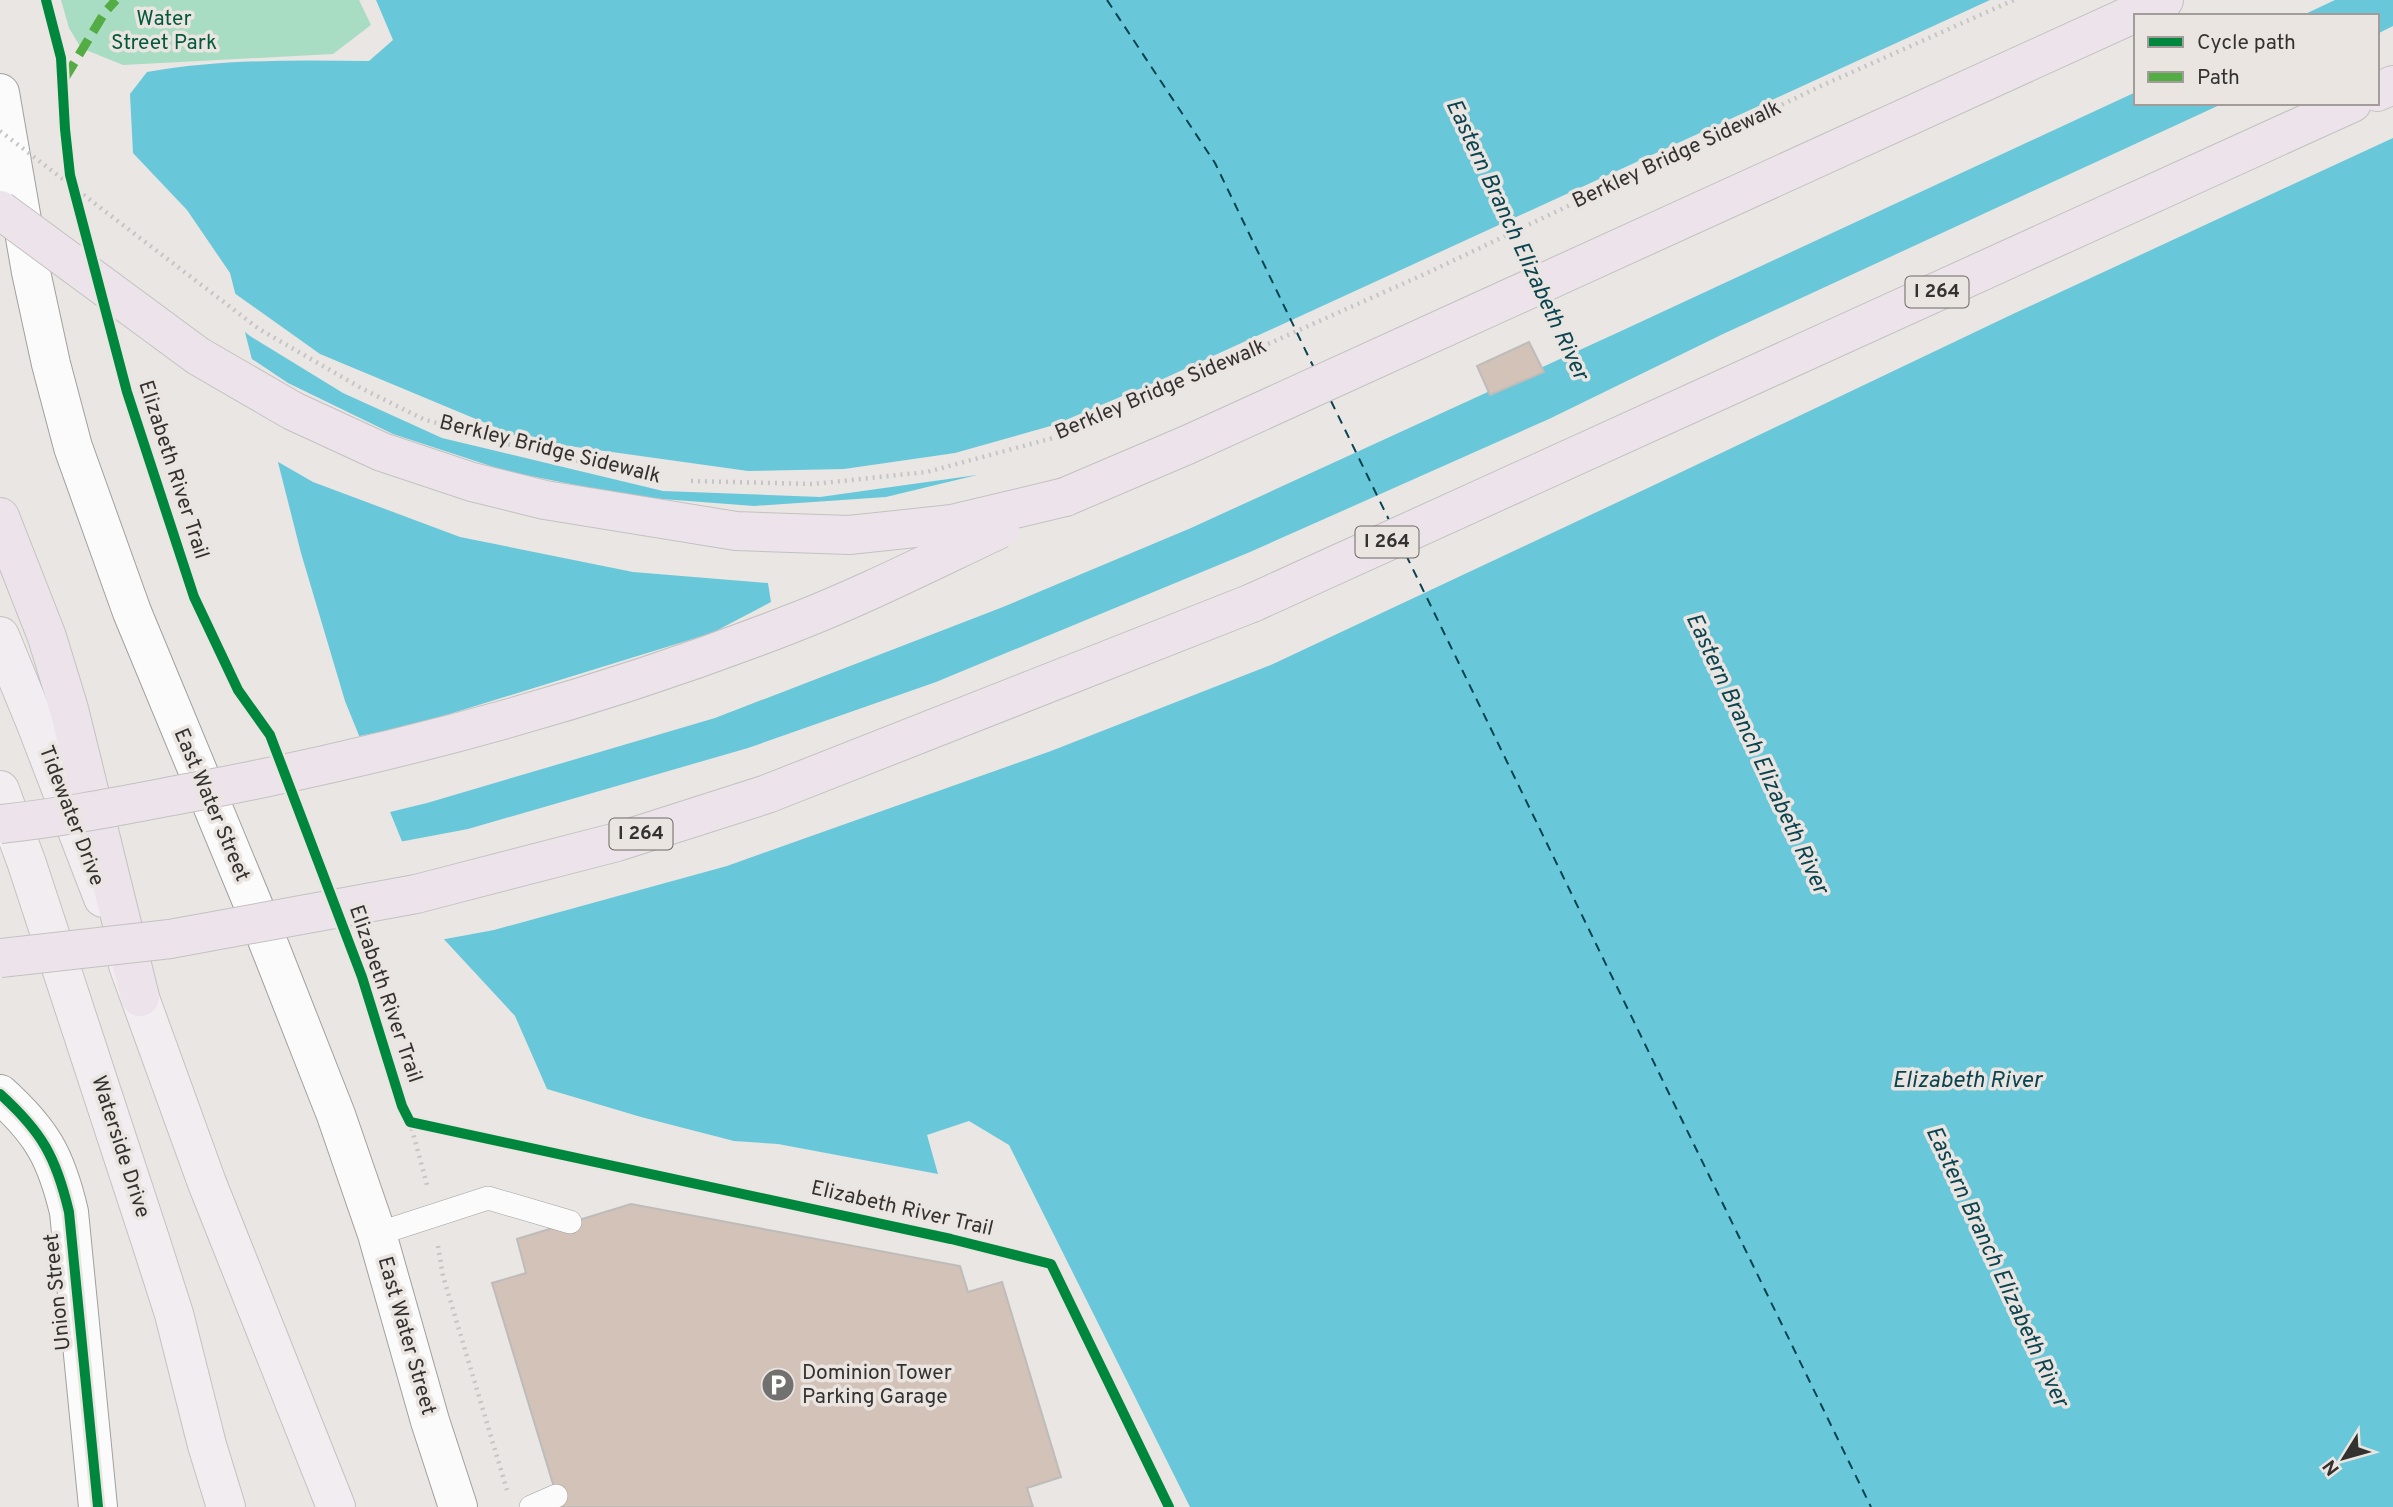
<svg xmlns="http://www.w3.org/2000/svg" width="2393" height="1507" font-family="Overpass,sans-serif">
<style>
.green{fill:#a9ddc3}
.water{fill:#69c7da;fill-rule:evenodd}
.pier{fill:#e9e6e4}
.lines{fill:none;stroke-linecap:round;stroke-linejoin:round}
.ferry{stroke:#094450;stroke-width:2;stroke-dasharray:9 7;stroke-linecap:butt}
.building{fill:#d2c2b7;stroke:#bebcba;stroke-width:2}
.service-casing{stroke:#a2a09e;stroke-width:24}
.tertiary-casing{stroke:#a2a09e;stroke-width:40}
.secondary-casing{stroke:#a2a09e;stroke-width:40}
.primary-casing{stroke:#c3c2c0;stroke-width:40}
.motorway-casing{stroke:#c3c2c0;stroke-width:40}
.path{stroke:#c6c5c5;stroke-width:4.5;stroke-dasharray:2 5;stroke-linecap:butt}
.service{stroke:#fcfbfb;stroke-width:23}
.tertiary{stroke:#fcfbfb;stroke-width:38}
.secondary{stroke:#fcfbfb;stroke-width:38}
.primary{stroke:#f2edf1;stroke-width:38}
.motorway{stroke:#ece3eb;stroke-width:38}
.motorway-bridge-casing{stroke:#c3c2c0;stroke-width:40;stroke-linecap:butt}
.path-bridge{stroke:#c6c5c5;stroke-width:4.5;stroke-dasharray:2 5;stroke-linecap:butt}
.motorway-bridge{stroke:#ece3eb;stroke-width:38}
.quiet{stroke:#54ac45;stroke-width:9;stroke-dasharray:18 9;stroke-linecap:butt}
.cycleway-casing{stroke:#ebe5e2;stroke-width:15}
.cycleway{stroke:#00873e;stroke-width:10}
.labels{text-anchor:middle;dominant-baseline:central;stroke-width:7;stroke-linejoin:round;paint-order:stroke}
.shield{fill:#ebe5e2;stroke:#6b6865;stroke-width:2}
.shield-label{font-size:19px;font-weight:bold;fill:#343230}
.park-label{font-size:21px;fill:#02593c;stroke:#ebe5e2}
.street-label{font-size:21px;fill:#343230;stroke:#ebe5e2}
.poi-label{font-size:21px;fill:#343230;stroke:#ebe5e2;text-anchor:start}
.water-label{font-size:23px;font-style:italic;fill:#094450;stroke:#ebe5e2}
</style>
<rect width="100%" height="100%" fill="#e9e6e4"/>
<path class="green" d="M61,0H359L371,25L333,54L123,65L81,48L69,28Z"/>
<path class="water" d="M376,0H2393V1507H1190L1009,1145L969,1121L927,1135L938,1174L778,1144L734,1141L641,1117L547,1089L515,1016L440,935L345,701L301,553L230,273L187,210L133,153L130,94L147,72C221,59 295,60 369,61L393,40ZM2136,16H2377V103H2136Z"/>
<g class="pier">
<path d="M1990,0H2335L2301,16H2136V92L1619,332L1191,528L1003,607L715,718L427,803L386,813L355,737L417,724L712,633L771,602L768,583L633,572L460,537L313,482L273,459L246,355L288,383L393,434L506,471L636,497L754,506L886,497L977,475L820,497L663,491L442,438L343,393L250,336L240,328L230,290L320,354L526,440L748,471L844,469L955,453L1054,425L1165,378Z"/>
<path d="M2393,26V138L2015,313L1650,487L1273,664L1051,751L727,866L494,930L440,940L437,937L399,842L468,829L748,748L936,682L1250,552L1549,419L1723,334L2224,103H2377V34Z"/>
</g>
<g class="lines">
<g class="ferry">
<path d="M1107,0L1215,163L1314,368"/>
<path d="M1331,401L1390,522"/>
<path d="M1406,555L1871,1507"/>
</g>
</g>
<g class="building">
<path d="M1529,342L1544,372L1490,395L1477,366Z"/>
<path d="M631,1204L960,1266L968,1292L1002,1282L1061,1477L1027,1488L1033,1507H560L492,1283L526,1273L517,1239Z"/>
</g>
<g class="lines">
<defs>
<g id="service">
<path d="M377,1234L488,1198L570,1222"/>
<path d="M531,1507L556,1496"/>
</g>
<path id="tertiary" d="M0,1094C42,1132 56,1157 69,1212L98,1507"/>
<path id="secondary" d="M0,93L31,272L51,364L73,447L132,612L255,909L336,1115L377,1234L430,1421L458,1507"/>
<g id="primary">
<path d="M0,636L36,724L103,898"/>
<path d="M0,790L27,864L150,1239L174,1314L207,1445L226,1507"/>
<path d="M128,965L207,1183L336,1507"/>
</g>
<g id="motorway">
<path d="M2377,92L2393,85"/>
<path d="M1065,497L1187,445L2164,0"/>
<path d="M0,517L47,637L69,709L140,997"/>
<path d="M1252,603L2352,103"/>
</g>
</defs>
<use href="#service" class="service-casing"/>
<use href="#tertiary" class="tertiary-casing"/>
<use href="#secondary" class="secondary-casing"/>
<use href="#primary" class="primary-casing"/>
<use href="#motorway" class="motorway-casing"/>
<g class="path">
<path d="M410,1122L427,1185"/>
<path d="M438,1246L443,1276L507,1490"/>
</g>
<use href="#service" class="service"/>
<use href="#tertiary" class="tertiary"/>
<use href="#secondary" class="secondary"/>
<use href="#primary" class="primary"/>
<use href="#motorway" class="motorway"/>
<defs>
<g id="motorway-bridge">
<path d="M0,210L198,356L293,411L382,452L472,482L545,500L736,531L849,535L952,524L1065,497"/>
<path d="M0,824C70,817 139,802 209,789C406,751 601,698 788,625C861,597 930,562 1000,529"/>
<path d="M0,958L170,939L416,894L617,842L767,794L1252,603"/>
</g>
</defs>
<use href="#motorway-bridge" class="motorway-bridge-casing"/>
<g class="path-bridge">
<path d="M0,131L259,329L361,388L423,419L507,444L599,466"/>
<path d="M691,481L813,484L927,472L1064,435L1427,273L1821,86L2014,0"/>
</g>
<use href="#motorway-bridge" class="motorway-bridge"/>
<path class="quiet" d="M65,78L105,12L116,0"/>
<defs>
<g id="cycleway">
<path d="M46,0L61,58L65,129L70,175L127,392L194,597L238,690L270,735L362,977L402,1106L410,1122L951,1239L1051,1264L1169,1507"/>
<path d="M0,1094C42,1132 56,1157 69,1212L98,1507"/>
</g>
</defs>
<use href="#cycleway" class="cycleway-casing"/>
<use href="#cycleway" class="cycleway"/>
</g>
<defs>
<symbol id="parking-disc" viewBox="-11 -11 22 22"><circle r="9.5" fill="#73716f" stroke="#ebe5e2"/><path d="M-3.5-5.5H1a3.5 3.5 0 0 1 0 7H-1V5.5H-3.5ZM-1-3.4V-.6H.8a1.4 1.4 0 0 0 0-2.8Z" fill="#fff"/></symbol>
</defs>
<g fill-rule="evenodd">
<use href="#parking-disc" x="759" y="1366" width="38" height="38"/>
</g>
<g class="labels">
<g class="shield">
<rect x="1905.5" y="276.5" width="63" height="31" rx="5"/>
<rect x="1355.5" y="526.5" width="63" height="31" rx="5"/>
<rect x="609.5" y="818.5" width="63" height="31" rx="5"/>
</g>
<g class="shield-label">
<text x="1937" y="292">I 264</text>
<text x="1387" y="542">I 264</text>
<text x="641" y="834">I 264</text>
</g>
<g class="park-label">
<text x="164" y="19">Water<tspan x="164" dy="24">Street Park</tspan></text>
</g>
<g class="street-label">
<text transform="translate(1677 155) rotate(-25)">Berkley Bridge Sidewalk</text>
<text transform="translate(1161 390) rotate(-23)">Berkley Bridge Sidewalk</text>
<text transform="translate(550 450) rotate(14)">Berkley Bridge Sidewalk</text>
<text transform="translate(173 470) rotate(72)">Elizabeth River Trail</text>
<text transform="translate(211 805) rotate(67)">East Water Street</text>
<text transform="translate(71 816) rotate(69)">Tidewater Drive</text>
<text transform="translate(385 994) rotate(71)">Elizabeth River Trail</text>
<text transform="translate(120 1147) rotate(72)">Waterside Drive</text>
<text transform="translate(902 1209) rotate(13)">Elizabeth River Trail</text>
<text transform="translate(58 1292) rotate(-96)">Union Street</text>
<text transform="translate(406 1336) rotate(74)">East Water Street</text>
</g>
<g class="poi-label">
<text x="802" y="1373">Dominion Tower<tspan x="802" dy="24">Parking Garage</tspan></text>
</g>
<g class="water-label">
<text transform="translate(1516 240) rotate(65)">Eastern Branch Elizabeth River</text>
<text transform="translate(1756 754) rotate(65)">Eastern Branch Elizabeth River</text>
<text x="1967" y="1081">Elizabeth River</text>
<text transform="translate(1996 1267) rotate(65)">Eastern Branch Elizabeth River</text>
</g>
</g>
<rect x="2134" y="14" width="245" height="91" fill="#ebe5e2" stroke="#a29d9b" stroke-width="2"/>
<rect x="2148" y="37" width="35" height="10" fill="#00873e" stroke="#a29d9b" stroke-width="2"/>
<text x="2197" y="49" font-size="21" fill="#343230">Cycle path</text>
<rect x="2148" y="72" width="35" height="10" fill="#54ac45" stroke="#a29d9b" stroke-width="2"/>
<text x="2197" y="84" font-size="21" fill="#343230">Path</text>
<g transform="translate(2344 1458) rotate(233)" stroke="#ebe5e2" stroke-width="5" paint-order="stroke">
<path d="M0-5L12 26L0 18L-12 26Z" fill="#343230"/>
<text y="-10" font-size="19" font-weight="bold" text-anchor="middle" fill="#343230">N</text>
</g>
</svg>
